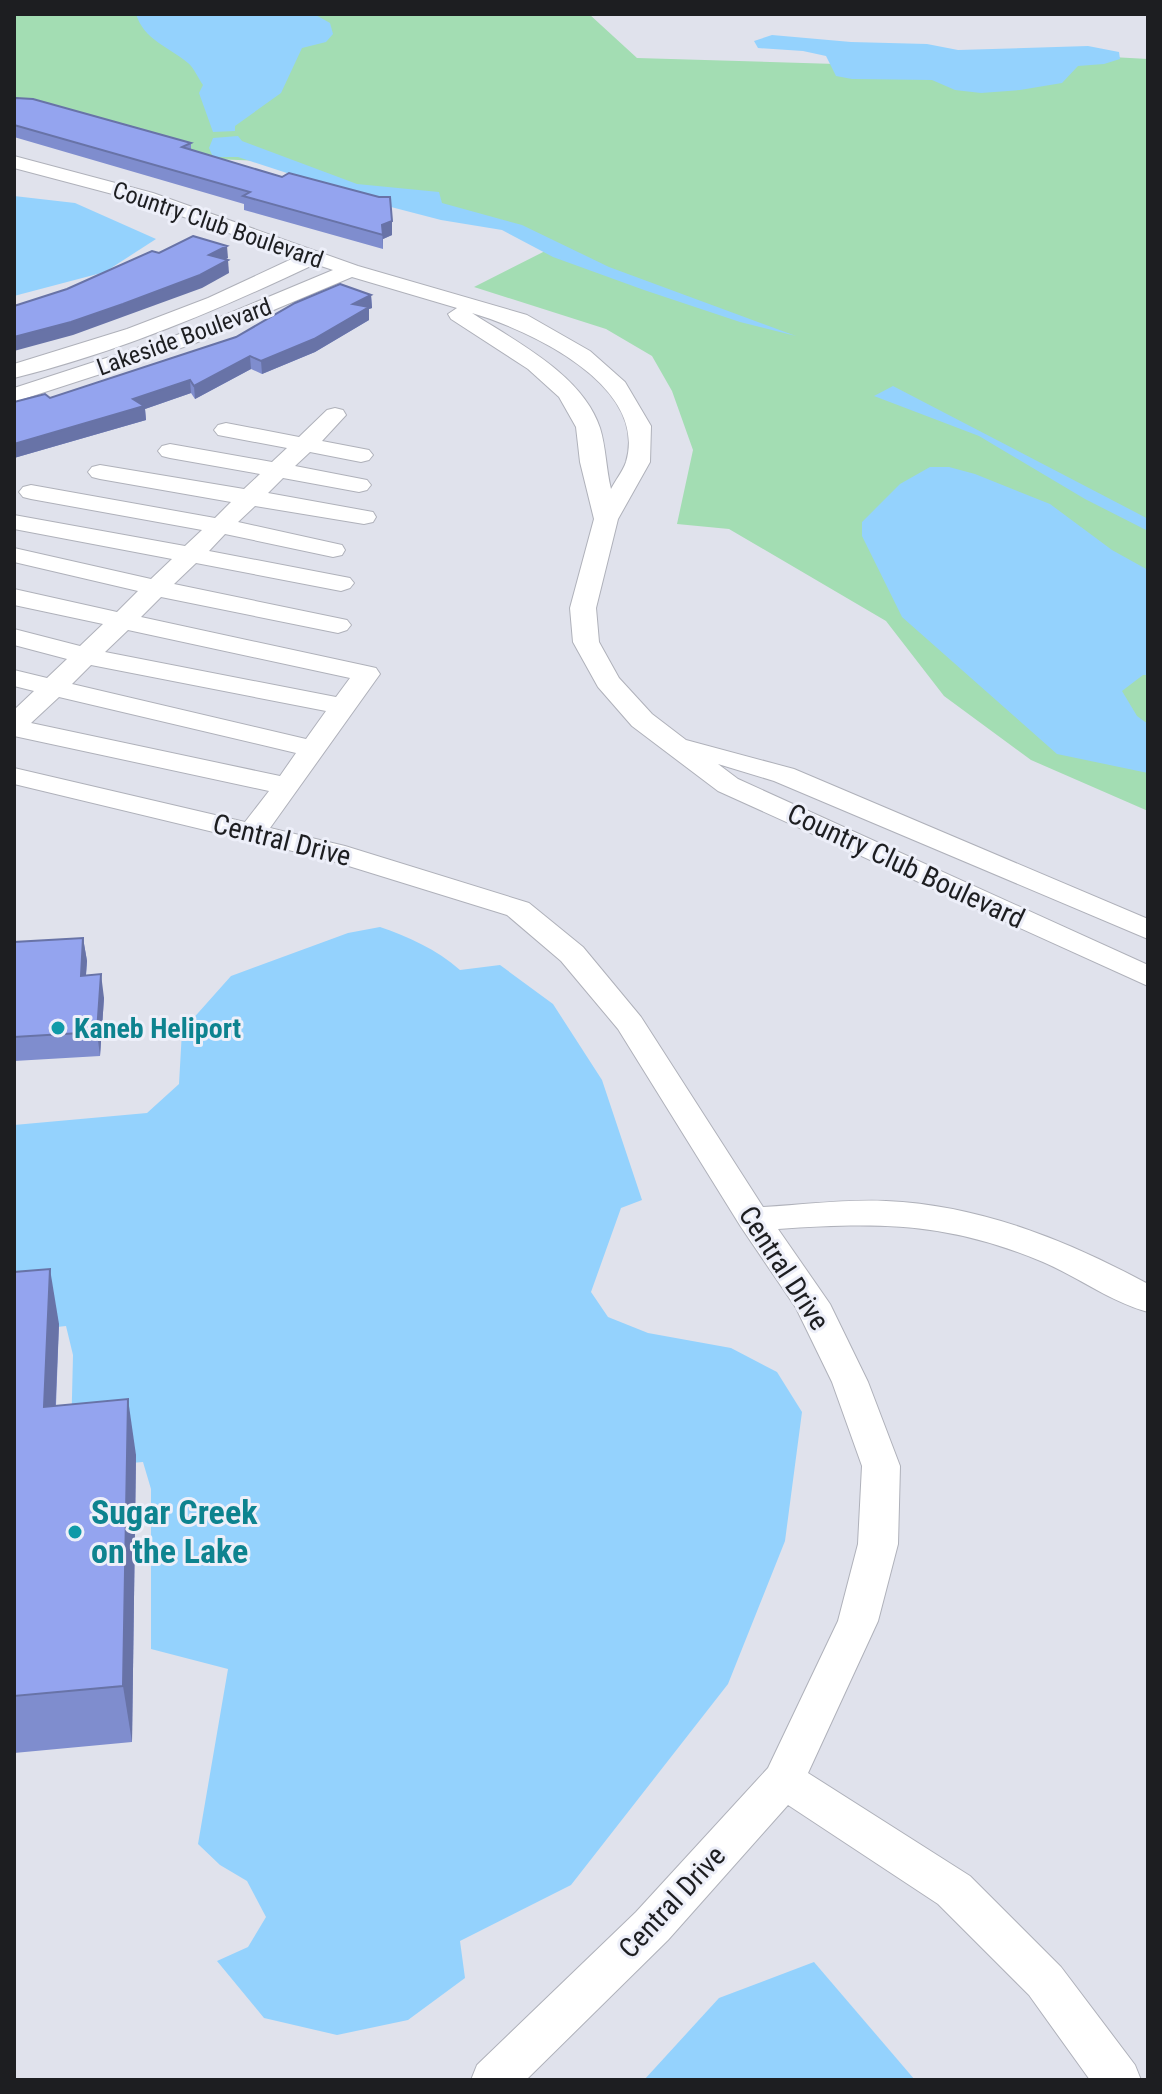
<svg xmlns="http://www.w3.org/2000/svg" width="1162" height="2094" font-family="'Roboto Condensed',sans-serif">
<style>
.green{fill:#a3ddb3}
.water{fill:#94d2fd}
.lines{fill:none;stroke-linecap:round;stroke-linejoin:round}
.minor-casing{stroke:#afb1ba;stroke-width:2}
.minor{fill:#fff;fill-rule:evenodd}
.wall{fill:#7f8dce}
.shaded-wall{fill:#6873a7}
.building{fill:#94a4ef;stroke:#6873a7;stroke-width:2}
.culture-dot{fill:#0f9aa8;stroke:#edeff9;stroke-width:3}
.labels{text-anchor:middle;dominant-baseline:central;stroke-width:6;stroke-linejoin:round;paint-order:stroke}
.far-street-label{font-size:24px;fill:#1d1e21;stroke:#edeff9}
.street-label{font-size:28px;fill:#1d1e21;stroke:#edeff9}
.culture-label{font-size:28px;font-weight:bold;fill:#0d838f;stroke:#edeff9;text-anchor:start}
.near-culture-label{font-size:34px;font-weight:bold;fill:#0d838f;stroke:#edeff9;text-anchor:start}
</style>
<rect width="100%" height="100%" fill="#e0e2ec"/>
<path class="green" d="M14,14H589L637,58L869,65L1094,56L1148,59V811L1031,760L944,696L886,621L729,529L677,524L693,450L672,391L652,356L606,329L474,287L553,247L502,224L265,161L214,159L14,100Z"/>
<g class="water">
<path d="M136,14H314L330,23L333,34L326,42L302,48L281,93L235,126V131L213,132L199,93L203,85C198,78 194,68 188,63C169,47 144,40 136,14Z"/>
<path d="M772,35L851,42L927,44L958,50L1088,46L1119,52L1120,59L1104,64L1078,66L1062,83L1020,90L981,93L955,90L932,80L852,79L836,76L826,56L803,51L758,48L754,41Z"/>
<path d="M238,136L242,141L357,184L439,192L442,203L522,225L609,267L796,336L740,322L644,290L553,257L502,230L441,220L391,207L238,157H213L209,148L213,138Z"/>
<path d="M14,196L75,203L156,239L105,272L14,296Z"/>
<path d="M893,386L1135,512L1148,519V531L1085,499L979,436L874,396Z"/>
<path d="M930,467H949L975,474L1050,504L1112,550L1148,570V675H1143L1122,691L1137,716L1148,724V773L1057,754L902,617L862,536V522L900,484Z"/>
<path d="M380,927C409,937 436,949 460,970L500,965L553,1004L602,1080L642,1200L621,1208L591,1292L608,1317L648,1333L731,1348L777,1372L802,1412L785,1541L728,1684L571,1885L460,1941L465,1978L408,2020L337,2035L264,2018L217,1961L248,1947L266,1917L247,1881L220,1865L198,1844L228,1669L151,1649V1489L143,1462L107,1465L71,1438L73,1355L66,1326L48,1328L14,1278V1125L147,1113L179,1084L182,1031L231,976L348,933Z"/>
<path d="M814,1962L915,2080H644L719,1998Z"/>
</g>
<g class="lines">
<defs>
<g id="minor">
<path d="M14,156L153,193L358,266L527,315L590,351L625,382L651,426L650,462L618,519L596,608L599,642L619,678L652,714L686,740L794,769L1148,919V939L774,781L718,764L738,779L1148,965V986L718,791L632,726L598,687L573,642L570,608L594,519L580,462L576,427L559,397L528,369L451,319L448,314L457,308L352,277L193,344L14,402V388L177,335L333,270L315,264C218,310 119,352 14,378V364L127,329L208,298L296,257L139,201L14,168ZM472,313C529,330 649,385 626,462C623,471 615,481 611,489C606,469 606,447 600,428C583,375 515,341 472,313Z"/>
<path d="M335,408L343,410L346,415L322,441L369,450L373,455L369,460L361,462L310,452L295,466L367,480L371,485L367,490L359,492L283,478L268,493L373,512L376,517L373,522L364,524L255,506L238,522L342,545L345,550L342,555L333,557L225,534L209,551L350,578L354,583L350,588L341,591L196,563L174,584L347,620L351,625L347,630L338,633L161,597L141,617L367,666L376,668L380,674L270,828L345,846L529,903L583,947L641,1017L763,1207C804,1205 845,1199 886,1201C979,1205 1067,1240 1148,1284V1312C1111,1302 1078,1277 1043,1262C948,1222 879,1222 778,1229L830,1304L868,1382L900,1466L898,1544L878,1621L808,1773L970,1876L1061,1967L1135,2065L1141,2080H1090L1029,1995L938,1904L788,1805L668,1940L526,2080H471L477,2065L636,1912L768,1768L838,1621L858,1544L862,1466L832,1382L796,1308L741,1227L618,1029L561,961L507,915L326,859L14,784V768L245,822L269,791L14,736V710L34,691L14,686V670L47,678L67,659L14,645V629L80,646L103,624L14,605V589L117,612L138,591L14,562V548L151,579L172,559L14,529V515L185,546L202,530L31,499L23,497L19,492L23,487L31,485L215,518L231,502L100,479L92,477L88,472L92,467L100,465L244,489L260,474L170,458L162,456L158,451L162,446L170,444L272,462L287,448L218,435L214,430L218,425L226,423L299,437L327,410ZM128,630L350,678L336,697L105,652ZM91,665L326,711L306,739L72,684ZM59,697L296,753L280,776L31,723Z"/>
</g>
</defs>
<use href="#minor" class="minor-casing"/>
<use href="#minor" class="minor"/>
</g>
<g class="wall">
<path d="M14,99L191,143V150L392,235L383,239V249L244,210V204L14,137Z"/>
<path d="M371,295L372,308L369,309V320L315,352L262,374L251,369L195,399L191,393L145,409L146,420L14,458V402L50,398Z"/>
<path d="M83,938L87,961L86,975L104,998L100,1056L14,1061V942Z"/>
<path d="M14,1272L59,1324L56,1405L136,1455L132,1742L14,1753Z"/>
</g>
<g class="shaded-wall">
<path d="M392,221V235L383,239V249L382,225Z"/>
<path d="M227,246L228,258L210,268L209,255Z"/>
<path d="M228,260L229,273L202,288L73,335L14,351V337Z"/>
<path d="M371,295L372,308L369,309V320L315,352L262,374L261,361L353,304Z"/>
<path d="M250,356L251,369L195,399L194,386Z"/>
<path d="M190,380L191,393L145,409L146,420L14,458V444L133,399Z"/>
<path d="M83,938L87,961L84,999L81,976Z"/>
<path d="M101,974L104,998L100,1056L97,1032Z"/>
<path d="M50,1269L59,1324L53,1462L44,1407Z"/>
<path d="M128,1399L136,1455L132,1742L123,1686Z"/>
</g>
<g class="building">
<path d="M16,98L33,99L191,143L182,147L282,177L289,173L379,197H390L392,221L382,225L383,235L243,196L250,192L14,125V99Z"/>
<path d="M193,236L227,246L209,255L228,260L200,275L123,304L71,322L14,337V306L67,289L152,251L159,253Z"/>
<path d="M340,284L371,295L353,304L369,307L314,339L261,361L250,356L194,386L190,380L133,399L144,406L14,444V402L45,394L50,398L236,337L295,303Z"/>
<path d="M83,938L81,976L101,974L97,1032L14,1037V942Z"/>
<path d="M50,1269L44,1407L128,1399L123,1686L14,1696V1272Z"/>
</g>
<g class="culture-dot">
<circle cx="58" cy="1028" r="8"/>
<circle cx="75" cy="1532" r="8"/>
</g>
<g class="labels">
<g class="far-street-label">
<text transform="translate(218 225) rotate(19)">Country Club Boulevard</text>
<text transform="translate(184 337) rotate(-20)">Lakeside Boulevard</text>
</g>
<g class="street-label">
<text transform="translate(282 840) rotate(14)">Central Drive</text>
<text transform="translate(906 866) rotate(25)">Country Club Boulevard</text>
<text transform="translate(784 1268) rotate(57)">Central Drive</text>
<text transform="translate(672 1902) rotate(-47)">Central Drive</text>
</g>
<g class="culture-label">
<text x="74" y="1028">Kaneb Heliport</text>
</g>
<g class="near-culture-label">
<text x="91" y="1512">Sugar Creek<tspan x="91" dy="39">on the Lake</tspan></text>
</g>
</g>
<rect width="1162" height="2094" fill="none" stroke="#1d1e21" stroke-width="32"/>
</svg>
